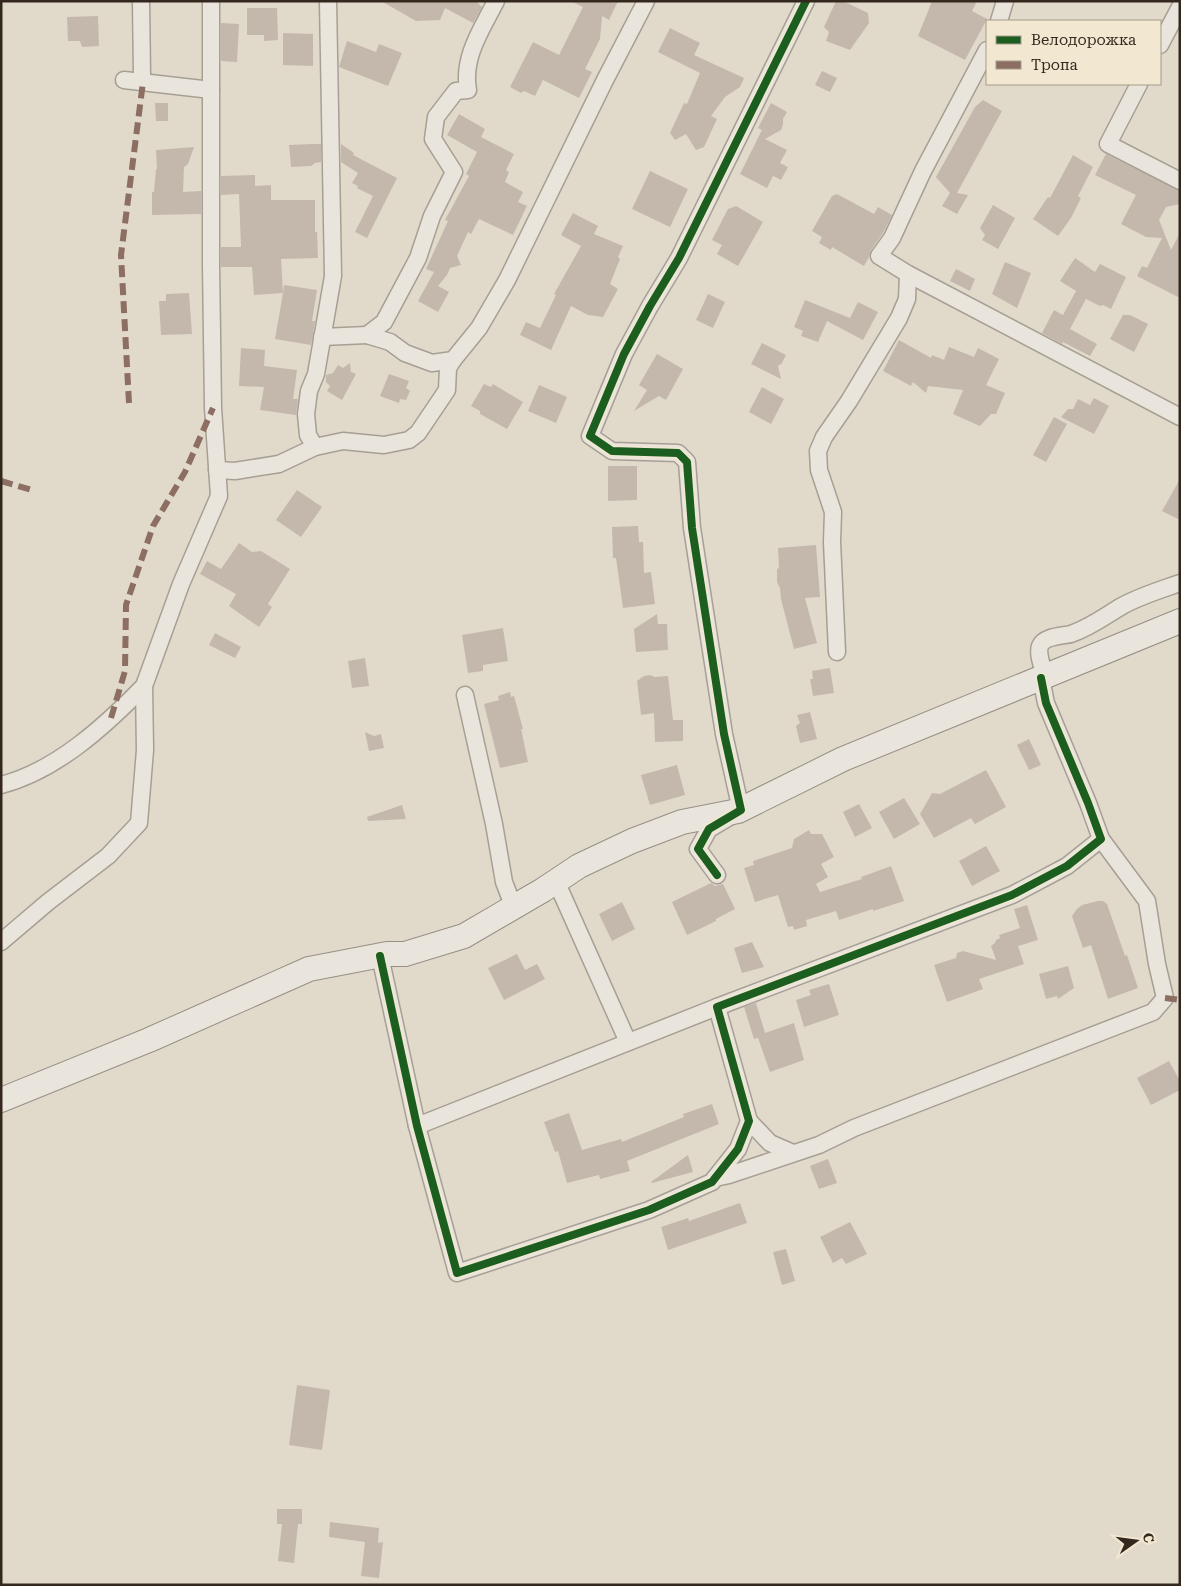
<svg xmlns="http://www.w3.org/2000/svg" width="1181" height="1586" font-family="'Roboto Serif',serif">
<style>
.building{fill:#c4b8ac}
.lines{fill:none;stroke-linecap:round;stroke-linejoin:round}
.minor-casing{stroke:#a69f94;stroke-width:19}
.secondary-casing{stroke:#968f85;stroke-width:26}
.minor{stroke:#eae5dc;stroke-width:16}
.secondary{stroke:#eae5dc;stroke-width:24}
.quiet{stroke:#8d6e63;stroke-width:6;stroke-dasharray:12 6;stroke-linecap:butt}
.cycleway-casing{stroke:#f2e8d1;stroke-width:11}
.cycleway{stroke:#1b5e20;stroke-width:8}
</style>
<rect width="100%" height="100%" fill="#e1dacb"/>
<g class="building">
<path d="M381,1H476L482,7L473,23L445,8L440,20L416,21Z"/>
<path d="M571,1H618L609,20L602,16L600,39L585,69L592,72L579,98L543,80L535,96L524,91L521,93L510,87L533,42L559,55L583,7Z"/>
<path d="M836,1H843L868,13L869,23L850,50L826,41L829,32L824,27Z"/>
<path d="M932,1H977L972,11L987,19L965,60L918,36Z"/>
<path d="M247,8H277L278,40L264,41V35H247Z"/>
<path d="M98,16L99,46L82,47L80,41H68L67,17Z"/>
<path d="M221,23L239,24L237,62L221,61Z"/>
<path d="M670,28L700,43L694,55L744,78L740,87L725,97L711,116L717,119L704,147L696,150L686,134L675,140L670,133L684,103L687,104L700,73L658,52Z"/>
<path d="M283,33L313,34V66L283,65Z"/>
<path d="M347,41L376,52L379,44L402,53L388,86L339,67Z"/>
<path d="M822,71L837,78L830,92L815,85Z"/>
<path d="M983,100L1002,111L957,193L968,195L957,214L942,206L950,193L936,177L975,107Z"/>
<path d="M155,103H168V121H156Z"/>
<path d="M771,103L787,112L783,119V124L781,130L765,139L787,150L780,163L788,167L781,180L773,176L767,188L740,174L762,130L758,128Z"/>
<path d="M459,114L485,129L481,137L514,154L506,170L509,172L505,182L523,192L518,202L527,206L513,235L479,219L471,234L468,232L457,256L461,265L450,268L447,275L438,286L449,292L438,312L418,301L434,272L426,269L448,221L445,220L469,176L466,174L477,152L447,135Z"/>
<path d="M312,144H321V162L315,163L311,166L291,167L289,145Z"/>
<path d="M341,144L354,153L353,155L397,178L367,238L355,232L373,196L357,188L358,186L352,183L358,173L341,162Z"/>
<path d="M194,147L188,164L184,167L183,192L201,191V214L152,215V192H154L156,169H157L156,150Z"/>
<path d="M1106,154L1180,191V204L1166,207L1159,220L1171,250L1180,233V298L1137,276L1142,266L1147,268L1162,238L1146,237L1121,224L1136,195L1095,175Z"/>
<path d="M1073,155L1093,167L1078,196L1081,198L1071,218L1058,236L1033,219L1048,197L1050,198Z"/>
<path d="M650,171L688,189L670,227L632,209Z"/>
<path d="M255,175V186L271,185V200H315V232H317L318,258L281,259L283,293L284,285L317,290L312,321H315L311,345L275,339L283,293L254,295L252,267H221V247H241L239,194L221,195V176Z"/>
<path d="M837,194L874,214L878,207L892,215L883,233L871,250L869,257L864,266L832,247L831,250L819,243L822,237L812,231L832,196Z"/>
<path d="M993,205L1015,218L998,249L982,240L985,235L980,228Z"/>
<path d="M736,206L763,222L738,266L717,254L722,245L712,240L728,209Z"/>
<path d="M573,213L598,226L594,234L623,246L618,257L620,259L610,284L618,289L603,317L588,315L571,306L551,350L520,335L526,322L540,328L556,295L554,294L581,246L561,235Z"/>
<path d="M1075,258L1095,272L1100,264L1126,277L1111,309L1103,305L1100,306L1086,299L1070,329L1097,344L1090,356L1063,342L1062,344L1042,333L1054,310L1063,315L1076,291L1060,281Z"/>
<path d="M1005,262L1031,273L1017,308L992,294Z"/>
<path d="M956,269L975,279L970,291L950,281Z"/>
<path d="M189,293L192,334L161,335L159,301H166V294Z"/>
<path d="M708,294L725,302L713,328L696,320Z"/>
<path d="M805,300L850,318L858,302L878,312L863,340L827,321L818,342L801,336L803,331L794,327Z"/>
<path d="M1123,315H1130L1148,324L1134,352L1110,339Z"/>
<path d="M899,340L931,358L932,355L944,360L949,347L974,357L978,348L999,359L986,385L1005,393L996,414H991L980,426L953,414L963,390L928,386L926,393L913,382L911,386L883,371Z"/>
<path d="M762,343L786,355L782,363L778,366L781,379L751,364Z"/>
<path d="M241,348L265,350L264,366L297,370L293,399H298L296,415L260,410L264,387L239,386Z"/>
<path d="M657,354L683,369L666,400L659,396L634,411L647,390L639,385Z"/>
<path d="M350,363L351,372L356,374L342,400L327,391L330,386L326,382V375L333,373L338,365L343,368Z"/>
<path d="M389,374L409,381L406,388L410,391L406,400L400,399L399,403L380,396Z"/>
<path d="M484,384L491,387L493,384L523,402L507,429L480,414V411L471,406Z"/>
<path d="M539,385L567,397L556,423L528,411Z"/>
<path d="M762,387L784,399L771,424L749,412Z"/>
<path d="M1094,398L1109,406L1094,434L1061,417L1068,409H1073L1078,399L1090,405Z"/>
<path d="M1054,417L1067,424L1046,462L1033,455Z"/>
<path d="M608,466H637V500L608,501Z"/>
<path d="M1180,479V520L1162,511Z"/>
<path d="M297,490L322,507L301,537L276,520Z"/>
<path d="M638,526L639,542H643L644,573L651,572L655,604L623,608L616,558H613L612,527Z"/>
<path d="M239,543L252,552L261,551L290,569L268,604L272,607L259,627L229,606L236,594L200,574L207,561L221,569Z"/>
<path d="M816,545L820,597L805,598L817,643L794,649L781,599L780,588L777,582V569L779,568L778,548Z"/>
<path d="M657,614L658,624H667L668,650L636,652L634,629Z"/>
<path d="M503,628L508,661L483,665V671L468,673L462,635Z"/>
<path d="M215,633L241,647L235,658L209,645Z"/>
<path d="M365,658L369,686L352,688L348,661Z"/>
<path d="M830,668L834,693L813,696L810,679H813L812,671Z"/>
<path d="M650,675L655,677L668,676L673,720H683V741L655,742L654,713L641,715L637,681L644,676Z"/>
<path d="M510,692L511,697L514,696L523,729H521L528,762L500,768L484,704L499,700L498,696Z"/>
<path d="M810,712L817,739L800,743L796,726L800,723L797,715Z"/>
<path d="M365,732L374,736L381,734L384,748L369,751Z"/>
<path d="M1029,739L1041,765L1029,770L1017,745Z"/>
<path d="M677,765L685,795L650,805L641,775Z"/>
<path d="M986,770L1006,807L975,824L971,818L934,838L920,814L932,793L940,794Z"/>
<path d="M904,798L920,824L894,839L879,812Z"/>
<path d="M859,804L872,828L855,837L843,812Z"/>
<path d="M402,805L406,819L368,821L367,817Z"/>
<path d="M809,830L811,834H822L834,857L821,864L828,877L816,884L820,892L862,879L861,877L891,866L904,901L873,911V909L839,920L836,911L806,920L807,926L794,930L793,926L788,927L778,895L755,902L744,868L754,865L753,861L792,848L794,839Z"/>
<path d="M986,846L1000,871L972,886L959,861Z"/>
<path d="M711,883L715,886L723,884L735,909L716,919V921L687,935L672,902Z"/>
<path d="M1098,901H1103L1107,904L1125,956L1127,955L1138,988L1108,999L1091,945L1083,948L1072,916L1077,909L1082,905Z"/>
<path d="M622,902L635,929L612,941L599,914Z"/>
<path d="M1027,905L1038,940L1018,946L1024,964L979,979L983,989L947,1002L934,965L956,958L957,953L963,951L996,960L991,946L995,943L996,940L1000,938L999,935L1020,928L1014,909Z"/>
<path d="M752,942L764,967L742,973L734,948Z"/>
<path d="M517,954L525,970L537,964L545,979L504,1000L488,968Z"/>
<path d="M1068,966L1074,988L1058,999L1057,996L1046,999L1039,974Z"/>
<path d="M829,984L839,1015L804,1027L796,1000L811,995L809,990Z"/>
<path d="M756,1003L765,1033L794,1023L804,1060L770,1072L758,1038L754,1039L744,1007Z"/>
<path d="M1169,1061L1180,1081V1090L1151,1105L1137,1078Z"/>
<path d="M712,1104L719,1124L627,1161L630,1171L600,1179L599,1175L567,1183L558,1151L555,1152L544,1122L569,1113L582,1150L621,1139L622,1142L684,1117L683,1114Z"/>
<path d="M688,1155L693,1172L652,1183L651,1182Z"/>
<path d="M828,1159L837,1183L819,1189L810,1166Z"/>
<path d="M740,1203L747,1223L668,1250L661,1227L688,1218L689,1221Z"/>
<path d="M850,1222L867,1254L846,1264L842,1258L833,1263L820,1237Z"/>
<path d="M786,1249L795,1281L782,1285L773,1252Z"/>
<path d="M297,1385L330,1390L322,1450L289,1445Z"/>
<path d="M277,1509H302V1524H298L294,1563L278,1561L282,1524H277Z"/>
<path d="M330,1522L379,1528L378,1543L383,1542L379,1578L361,1576L365,1542L329,1537Z"/>
</g>
<g class="lines">
<defs>
<g id="minor">
<path d="M141,1L142,76L143,82"/>
<path d="M496,1C482,29 462,57 468,90L456,91L436,117L433,139L454,172L432,216L418,258L409,275L384,322L367,335L390,342L405,353L432,363L453,360L479,328L507,280L605,80L646,1"/>
<path d="M999,21L1005,1"/>
<path d="M1160,45L1180,7"/>
<path d="M987,50L923,171L892,238L879,256L908,274L1180,417"/>
<path d="M124,80L211,90"/>
<path d="M1139,84L1108,144L1180,181"/>
<path d="M322,337L367,335"/>
<path d="M315,447L308,435L306,414L309,391L316,374L333,276L328,1"/>
<path d="M217,470L235,471L279,464L315,447L343,441L384,445L409,440L418,433L447,390L448,368L453,360"/>
<path d="M837,652L832,542L833,512L819,470L818,451L824,437L849,401L899,318L907,299L908,274"/>
<path d="M1045,676C1043,668 1037,654 1040,646C1044,636 1063,636 1071,634C1091,627 1105,616 1122,606C1140,596 1160,590 1180,583"/>
<path d="M465,695L494,824L504,882L514,908"/>
<path d="M1,785C56,771 105,726 144,686"/>
<path d="M717,875L698,849L709,829L741,810L724,734L692,528L687,462L678,453L612,451L590,436L624,354L650,306L679,258L806,1"/>
<path d="M556,881L628,1042"/>
<path d="M1,942L48,902L108,856L139,823L145,750L144,686L181,584L219,496L213,408L211,264V1"/>
<path d="M380,956L417,1126L457,1273L649,1210L712,1182L738,1149L749,1121L717,1007L1012,895L1067,866L1101,839L1088,803L1046,703L1041,678"/>
<path d="M749,1121L770,1143L793,1153"/>
<path d="M417,1126L717,1007"/>
<path d="M715,1178L729,1175L819,1145L854,1128L1153,1012L1165,998L1157,964L1147,901L1101,839"/>
</g>
<path id="secondary" d="M1,1100L149,1040L309,969L387,954H405L464,936L543,890L579,866L632,841L682,822L738,811L843,759L1180,621"/>
</defs>
<use href="#minor" class="minor-casing"/>
<use href="#secondary" class="secondary-casing"/>
<use href="#minor" class="minor"/>
<use href="#secondary" class="secondary"/>
<g class="quiet">
<path d="M129,403L121,255L143,82"/>
<path d="M1,481L32,490"/>
<path d="M111,718L125,671L126,605L153,526L185,472L213,408"/>
<path d="M1165,998L1180,1000"/>
</g>
<defs>
<g id="cycleway">
<path d="M717,875L698,849L709,829L741,810L724,734L692,528L687,462L678,453L612,451L590,436L624,354L650,306L679,258L806,1"/>
<path d="M380,956L417,1126L457,1273L649,1210L712,1182L738,1149L749,1121L717,1007L1012,895L1067,866L1101,839L1088,803L1046,703L1041,678"/>
</g>
</defs>
<use href="#cycleway" class="cycleway-casing"/>
<use href="#cycleway" class="cycleway"/>
</g>
<rect width="1181" height="1586" fill="none" stroke="#34271d" stroke-width="5"/>
<rect x="986" y="20" width="175" height="65" fill="#f2e8d1" stroke="#a69b89"/>
<rect x="996" y="36" width="25" height="8" fill="#1b5e20" stroke="#a69b89"/>
<text x="1031" y="45" font-size="15" fill="#34271d">Велодорожка</text>
<rect x="996" y="61" width="25" height="8" fill="#8d6e63" stroke="#a69b89"/>
<text x="1031" y="70" font-size="15" fill="#34271d">Тропа</text>
<g transform="translate(1136 1541) rotate(76)" stroke="#f2e8d1" stroke-width="4" paint-order="stroke">
<path d="M0-4L9 19L0 12L-9 19Z" fill="#34271d"/>
<text y="-8" font-size="14" font-weight="bold" text-anchor="middle" fill="#34271d">С</text>
</g>
</svg>
